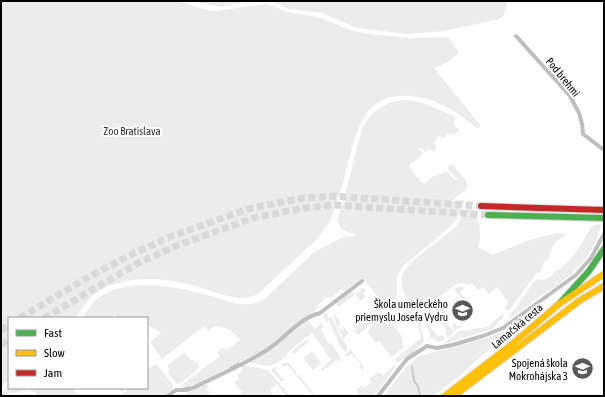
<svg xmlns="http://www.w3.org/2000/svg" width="605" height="397" font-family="'Asap Condensed',sans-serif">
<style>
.green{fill:#ececec}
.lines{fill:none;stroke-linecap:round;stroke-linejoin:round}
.stream{stroke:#bfbfbf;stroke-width:1.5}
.highway-tunnel{stroke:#d9d9d9;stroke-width:7;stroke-dasharray:7 3.5;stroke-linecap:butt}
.fast-casing{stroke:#dbdbdb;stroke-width:8}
.slow-casing{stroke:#dbdbdb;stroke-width:8}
.jam-casing{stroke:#dbdbdb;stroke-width:8}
.street{stroke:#bebebe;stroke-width:4}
.fast{stroke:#4caf50;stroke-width:6}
.slow{stroke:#ffc107;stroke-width:6}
.jam{stroke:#c62828;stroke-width:6}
.labels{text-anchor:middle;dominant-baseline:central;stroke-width:4;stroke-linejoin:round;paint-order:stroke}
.street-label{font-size:11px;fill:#000;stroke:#fff}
.park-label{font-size:11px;fill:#333;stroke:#fff}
.poi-label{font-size:11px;fill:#000;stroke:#fff;text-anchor:end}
</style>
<rect width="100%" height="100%" fill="#fff"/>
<g class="green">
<path d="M1,1H177L207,10L218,11L249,6L268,4L287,12L318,17L353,31L364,33L408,38L448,37L459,53L450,61L434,68L481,126L477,129C463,115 438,100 419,97C369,89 360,119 349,159C345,176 340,193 335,209C330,222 324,231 315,241L258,294C243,302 227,296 211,291C181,281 153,275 122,282C114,284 106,286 99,291C89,297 82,309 75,318H9V380L1,387Z"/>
<path d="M190,1H247L222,7Z"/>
<path d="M272,1H507L504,16L499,19L445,31L408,34L365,29L355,27L322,13L289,9Z"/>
<path d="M406,100L421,102L456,117L454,121V126L460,130L453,135L450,133L443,138L439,136L433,143L437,146L434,152L430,149L425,152L422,148L418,149L421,150L422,155L409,166L422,183L426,184C430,174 438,176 446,171L455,180L457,179L447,168L450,165H453L465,179L468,187L452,201L465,200L456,220L451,226L403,266C401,270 398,273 397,278C395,287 400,294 393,303L389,305L384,304L364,280L361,279L345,291L340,290L332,298L326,297L321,303L318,305L316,310L266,349L194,385L182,388L181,386L183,384L220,356L217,352L224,347L227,350L240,340C234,331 226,327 215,326L209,331L204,326L162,359L150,342L161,333L156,329L147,326V318H115L116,314L115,313L112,318H82C87,312 91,304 97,299C126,276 175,286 207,295C229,301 243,311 266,298L314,252L343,237L357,236L341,229L337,220L343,203L361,132C369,112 385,101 406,100Z"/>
<path d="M469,201L473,202C470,211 475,213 478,221C481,229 481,239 478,247L493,255L526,241L557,233H562L566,236C555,240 551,247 549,258L544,262L541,271L536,274L511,308L508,311L505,308L508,302L497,287L489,294L483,287L478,290L472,283L468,285L463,283L456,284L421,312C415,310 410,302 407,297C403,292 400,283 402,276C408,259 443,240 456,226C462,219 465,209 469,201Z"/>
<path d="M601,224C595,260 565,280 537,299C527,306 518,314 507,320L535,280L538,279L544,280L552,276L554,272C572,264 582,241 592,226Z"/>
<path d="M461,286L465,287L460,292L465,298L463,300L454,289L427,311L454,289Z"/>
<path d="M360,288H364L366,290L364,294L366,296L360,301L355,294L339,307L336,303L352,291L355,294L361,290Z"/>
<path d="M403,302L420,323L424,341L414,352L397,363L395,359L421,338L418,324L403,305L401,304L398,307L397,305Z"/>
<path d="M375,308L377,310L372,314L377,319L358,335L352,328L356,331H357L354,325Z"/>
<path d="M442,308L451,319L446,323L452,330H455L452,325L455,323L458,327L465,321L463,317L466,322L448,337L445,333L447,331L434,315Z"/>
<path d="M325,312L330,318L332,317L342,339L348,347L346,349L347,351L346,353L340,346L329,321L326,322L323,316Z"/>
<path d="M336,314V317H339V318L338,319L341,323L338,327L343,330L342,327L343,326L349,333L343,339L333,316Z"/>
<path d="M389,314L390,315L388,318L401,335L404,347L392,357L379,341L375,343L368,333C369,326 382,315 389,314Z"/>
<path d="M425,314L427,317L424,320L439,337L442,335L445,338L440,342L430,338V332L422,319Z"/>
<path d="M502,314L504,316L494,327L490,330L443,344L459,331L488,327Z"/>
<path d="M308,320L315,329L321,324L323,325L324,327L321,328L328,344L331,343L341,358L340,362L337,360L322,371L321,369L331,360L324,351L325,350L312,333L288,352L286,357L273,365L267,366L250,362L272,349Z"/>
<path d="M516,325L462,374L433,396H384L406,367L419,356L484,339Z"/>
<path d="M307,339L309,342L294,354L292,351Z"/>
<path d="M351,350L363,365L364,368L362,370L359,366L361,364L352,354L347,357L344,355Z"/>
<path d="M312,351L321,363L313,370L303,358Z"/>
<path d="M184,352L191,360L196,361L199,364V368L181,383L177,384L168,374L169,369L167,366Z"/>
<path d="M286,362L289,363L297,373L295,374L287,365L284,367L281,364L275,370L284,380L282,382L271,370Z"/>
<path d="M155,364L158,366L173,385V390L165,396H119L130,388H147V370Z"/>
<path d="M244,365L268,370L290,396H286L277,384L270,390L274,396H237L242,392L234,382L239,379L237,375L241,373L240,371L242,370L241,366Z"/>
<path d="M392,367H395L376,393L372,396H355L358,393L356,390L362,385L364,388L372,382L369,379L379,372L383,376Z"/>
<path d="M298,374L314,394L313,395L296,376Z"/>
<path d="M204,384L208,386L207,390L208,392L210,389L209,393L212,396H185L186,393Z"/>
<path d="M9,387V388H75L74,390L77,393L89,396H37L35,392L28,390L1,396V393Z"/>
</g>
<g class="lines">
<g class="stream">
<path d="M412,366L413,374L414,381L418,386L420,396"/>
<path d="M230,368L239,363"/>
<path d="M121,388L122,390"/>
<path d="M185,388L190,387"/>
</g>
<g class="highway-tunnel">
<path d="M20,318L83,280L134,253L172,236L248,209L303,198L333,196L481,206"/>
<path d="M44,318L140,262L176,246L253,218L304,208L333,205L488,215"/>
<path d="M1,330L9,325"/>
<path d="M1,344L9,339"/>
</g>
<defs>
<g id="fast">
<path d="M488,215L604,218"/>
<path d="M559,304L589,271L604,249"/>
</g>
<g id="slow">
<path d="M445,396L510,346L559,304L604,274"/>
<path d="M454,396L579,301L604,286"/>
</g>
<path id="jam" d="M481,206L604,210"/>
</defs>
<use href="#fast" class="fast-casing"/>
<use href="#slow" class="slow-casing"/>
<use href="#jam" class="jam-casing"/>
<g class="street">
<path d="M516,36L570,96L579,113L582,124L583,134L604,150"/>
<path d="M168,396L176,390H187L195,387C219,375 245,364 267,350C285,339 299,318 320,313L362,281"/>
<path d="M378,396L407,359L427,346L437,348L452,345L483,336L503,328L576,275L591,258L604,234"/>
</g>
<use href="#fast" class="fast"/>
<use href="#slow" class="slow"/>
<use href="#jam" class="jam"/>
</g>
<defs>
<symbol id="school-disc" viewBox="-11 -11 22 22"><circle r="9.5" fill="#595959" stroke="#fff"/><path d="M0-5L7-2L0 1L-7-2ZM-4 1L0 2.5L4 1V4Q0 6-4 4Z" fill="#fff"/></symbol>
</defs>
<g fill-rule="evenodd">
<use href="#school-disc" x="450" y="298" width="25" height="25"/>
<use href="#school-disc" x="570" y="356" width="25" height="25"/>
</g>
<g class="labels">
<g class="street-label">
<text transform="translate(563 77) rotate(51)">Pod brehmi</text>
<text transform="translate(517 326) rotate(-40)">Lamačská cesta</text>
</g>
<g class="park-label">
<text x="132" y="131">Zoo Bratislava</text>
</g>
<g class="poi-label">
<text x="448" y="304">Škola umeleckého<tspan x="448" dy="13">priemyslu Josefa Vydru</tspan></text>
<text x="568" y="363">Spojená škola<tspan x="568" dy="13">Mokrohájska 3</tspan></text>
</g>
</g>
<rect width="605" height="397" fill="none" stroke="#000000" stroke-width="4"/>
<rect x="8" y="317" width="140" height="72" fill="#ffffff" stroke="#999999"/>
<rect x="16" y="330" width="20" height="6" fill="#4caf50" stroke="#999999"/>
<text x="44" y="337" font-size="12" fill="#000000">Fast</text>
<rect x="16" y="350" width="20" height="6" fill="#ffc107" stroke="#999999"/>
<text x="44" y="357" font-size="12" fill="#000000">Slow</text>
<rect x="16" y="370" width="20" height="6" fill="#c62828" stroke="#999999"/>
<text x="44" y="377" font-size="12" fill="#000000">Jam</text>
</svg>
